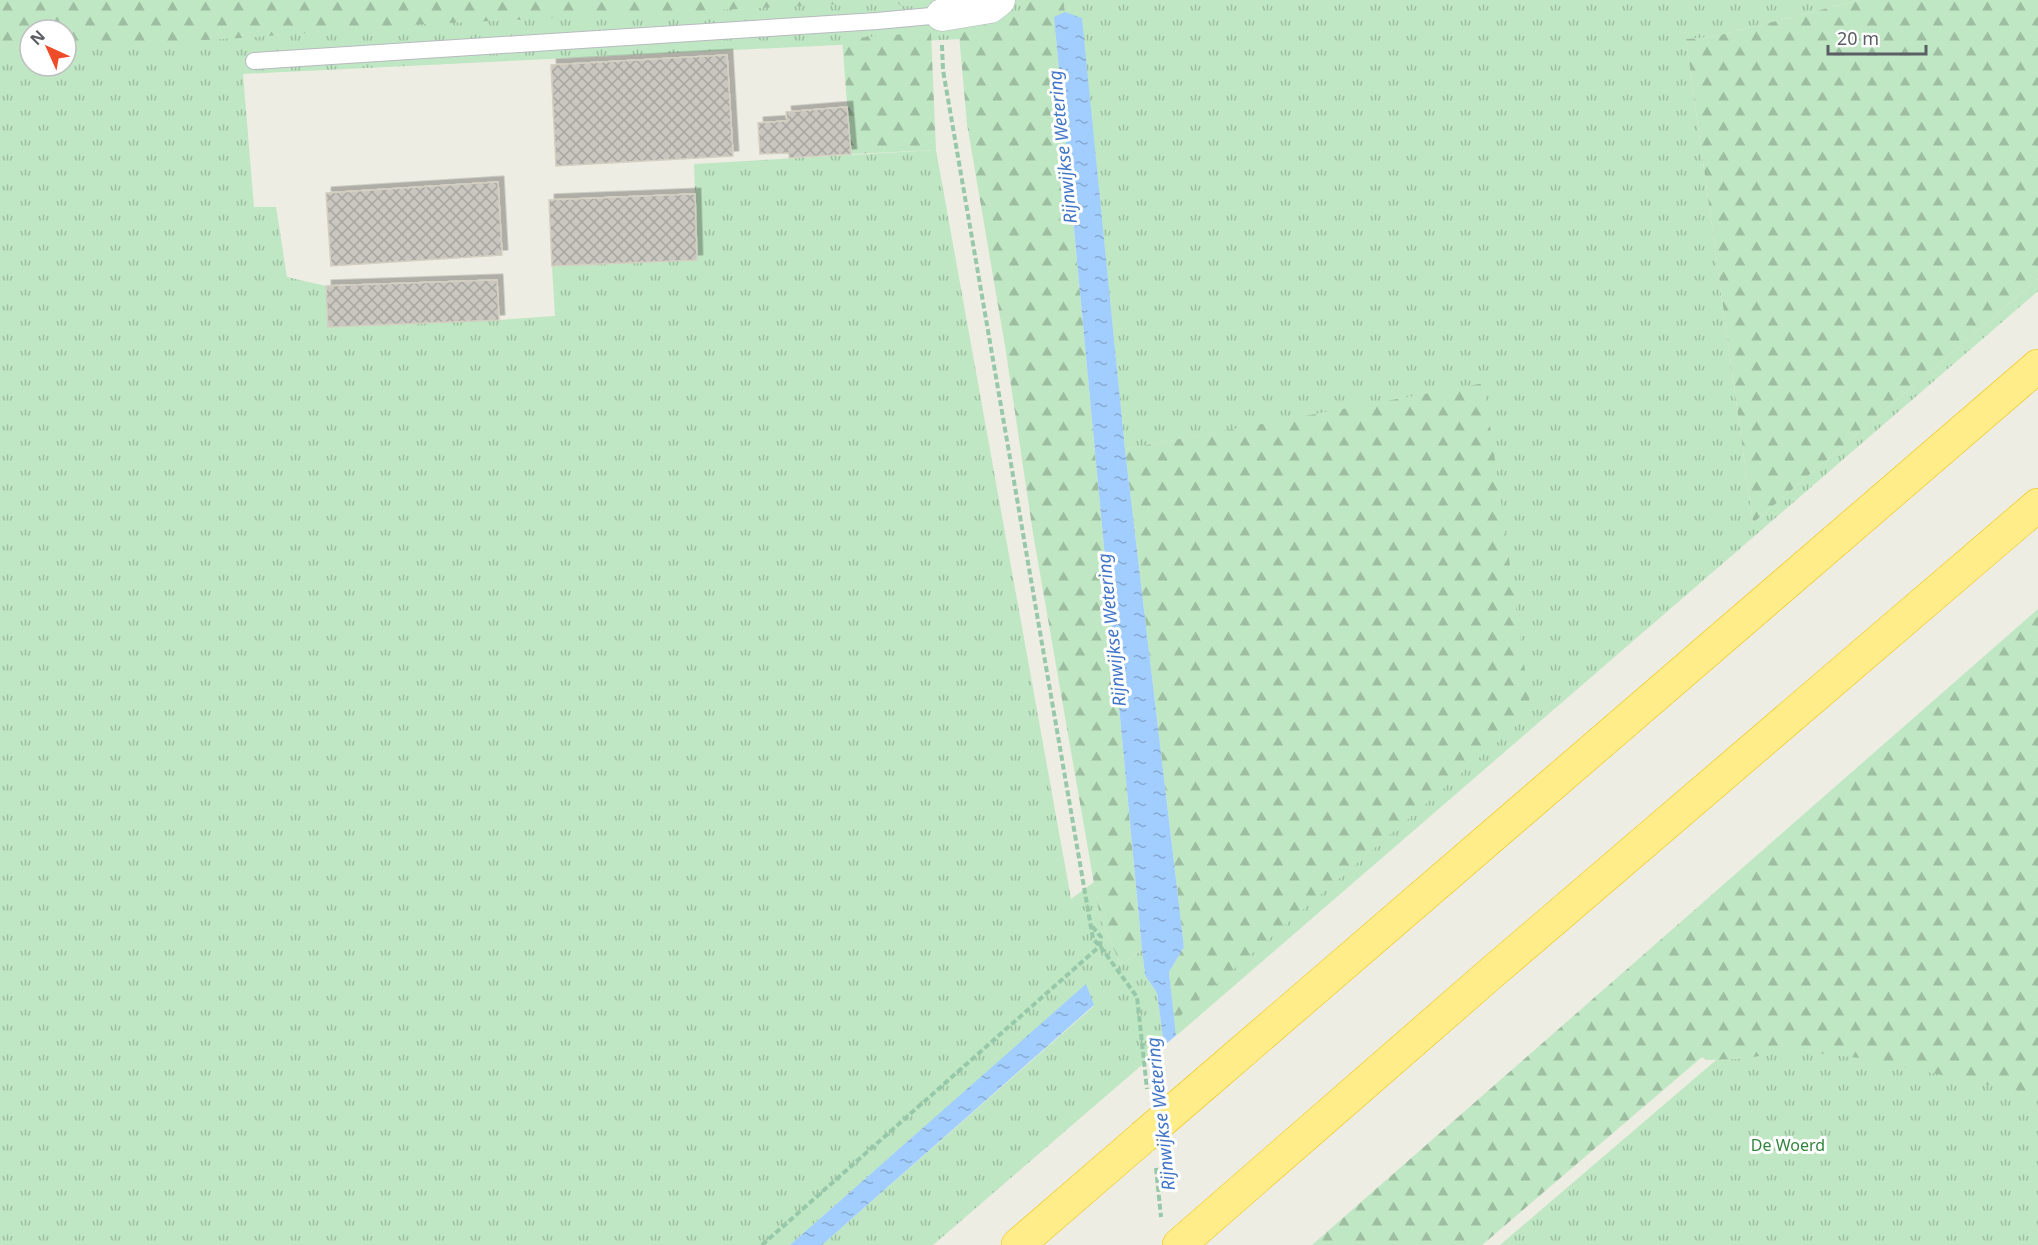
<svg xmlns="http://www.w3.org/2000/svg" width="2038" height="1245" font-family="'Noto Sans',sans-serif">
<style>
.grass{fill:url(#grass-tufts);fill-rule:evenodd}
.forest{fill:url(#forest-firs)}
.water{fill:url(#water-ripples)}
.pier{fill:#eeede3}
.building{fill:url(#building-cross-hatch);stroke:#d3cfc1;stroke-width:1.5;filter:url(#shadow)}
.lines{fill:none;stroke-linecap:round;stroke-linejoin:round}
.service-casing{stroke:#b8bac0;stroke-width:18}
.minor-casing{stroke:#b8bac0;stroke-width:33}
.motorway-casing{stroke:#f1be00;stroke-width:34}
.path{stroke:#97c8aa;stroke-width:4;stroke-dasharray:6 3;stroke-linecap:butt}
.service{stroke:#fff;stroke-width:16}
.minor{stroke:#fff;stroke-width:32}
.motorway{stroke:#ffed89;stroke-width:33}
.motorway-bridge-casing{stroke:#f1be00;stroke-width:34;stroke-linecap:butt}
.motorway-bridge{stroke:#ffed89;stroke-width:33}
.labels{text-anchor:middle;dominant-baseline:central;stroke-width:6;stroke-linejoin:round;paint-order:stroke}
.park-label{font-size:16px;fill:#32853e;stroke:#fff}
.water-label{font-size:18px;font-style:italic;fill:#4175c7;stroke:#fff}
</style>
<defs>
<pattern id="grass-tufts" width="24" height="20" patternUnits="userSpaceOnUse" patternTransform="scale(1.5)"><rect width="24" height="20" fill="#bfe7c3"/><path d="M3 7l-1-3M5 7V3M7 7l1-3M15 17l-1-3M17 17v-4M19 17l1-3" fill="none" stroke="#9ebea2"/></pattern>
<pattern id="forest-firs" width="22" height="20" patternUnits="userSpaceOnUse" patternTransform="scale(1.5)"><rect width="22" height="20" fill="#bfe7c3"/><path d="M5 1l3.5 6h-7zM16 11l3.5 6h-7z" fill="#9ebea2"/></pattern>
<pattern id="water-ripples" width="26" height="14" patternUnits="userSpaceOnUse" patternTransform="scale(1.5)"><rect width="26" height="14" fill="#a2ceff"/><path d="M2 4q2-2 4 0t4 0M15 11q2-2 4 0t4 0" fill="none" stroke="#87aad2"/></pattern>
<pattern id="building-cross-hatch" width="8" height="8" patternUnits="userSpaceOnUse" patternTransform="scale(1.5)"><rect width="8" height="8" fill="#c9c7c0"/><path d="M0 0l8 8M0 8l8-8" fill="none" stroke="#a6a5a0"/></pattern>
<filter id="shadow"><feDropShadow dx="5.5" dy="-5.5" stdDeviation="0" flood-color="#0004"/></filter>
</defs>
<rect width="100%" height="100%" fill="#eeede3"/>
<g class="grass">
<path d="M0,0H1860L1712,37L1686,39L1753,523L2038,279V291L1176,1036L1174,1021L1221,979L1484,384L1125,449L1083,33L243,74L254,207H276L287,277L326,286L329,327L499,320L555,316L552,266L697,260L694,164L936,150L1071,899L1094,882L1100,918L1121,965L1142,950L1145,975L1157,993L1164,1046L933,1245H822L1094,1006L1086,985L790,1245H0ZM30,30H66V66H30Z"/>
<path d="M1831,1041L2038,1087V1245H1500L1729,1049Z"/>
</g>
<g class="forest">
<path d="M0,0H835L840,4L408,25L240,38L66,48V30H30V50L0,52Z"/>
<path d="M895,0H942L917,6H901Z"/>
<path d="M1026,0H1063L1065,12L1054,17L1142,950L1121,965L1100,918L1033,533L1006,352L967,124L959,34L1017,14Z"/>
<path d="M1860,0H2038V279L1753,523L1686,39L1712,37Z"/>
<path d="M931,32L936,150L851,154L842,39Z"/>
<path d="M1484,383L1531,713L1174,1021L1169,972L1184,947L1125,449Z"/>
<path d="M2038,609V1095L1860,1058L1797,1051L1738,1059L1706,1060L1702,1057L1482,1245H1312Z"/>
</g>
<g class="water">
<path d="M1065,12L1082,18L1125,449L1184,947L1169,972L1176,1036L1164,1046L1157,993L1145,975L1142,950L1054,17Z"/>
<path d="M1086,984L1094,1005L822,1245H790Z"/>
</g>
<path class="pier" d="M1178,1034L1193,1193L1199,1245H1182L1161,1048Z"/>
<g class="building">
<path d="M727,55L733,156L556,166L551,65Z"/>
<path d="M847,107L851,154L789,158V153L760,154L758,123L787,121L786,112Z"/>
<path d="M498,182L502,255L331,266L326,193Z"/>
<path d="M695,194L697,260L552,266L549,200Z"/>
<path d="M497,280L499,320L328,327L326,286Z"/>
</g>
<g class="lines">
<defs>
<path id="service" d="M254,61L877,21L942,15"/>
<path id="minor" d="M942,15L990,7L999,0"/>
<g id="motorway">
<path d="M1208,1081L2038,366"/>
<path d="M1018,1245L1143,1137"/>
<path d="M1179,1245L1489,975L2038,505"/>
</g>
</defs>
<use href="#service" class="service-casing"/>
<use href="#minor" class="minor-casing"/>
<use href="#motorway" class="motorway-casing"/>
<g class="path">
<path d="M942,45L943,70L1093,939L1100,946L1137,997L1147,1089"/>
<path d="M1156,1168L1161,1217"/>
<path d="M762,1245L1100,946L1101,937L1091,925"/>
</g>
<use href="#service" class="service"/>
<use href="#minor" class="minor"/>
<use href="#motorway" class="motorway"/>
<defs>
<path id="motorway-bridge" d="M1143,1137L1208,1081"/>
</defs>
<use href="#motorway-bridge" class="motorway-bridge-casing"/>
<use href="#motorway-bridge" class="motorway-bridge"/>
</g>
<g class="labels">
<g class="park-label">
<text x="1788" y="1145">De Woerd</text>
</g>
<g class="water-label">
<text transform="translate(1062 147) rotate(-96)">Rijnwijkse Wetering</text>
<text transform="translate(1111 630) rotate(-96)">Rijnwijkse Wetering</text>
<text transform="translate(1160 1114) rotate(-96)">Rijnwijkse Wetering</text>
</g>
</g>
<g transform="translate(48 48) rotate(315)"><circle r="28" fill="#ffffff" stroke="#bdbfc1" stroke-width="1.5"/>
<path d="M0-4.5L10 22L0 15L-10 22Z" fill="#ee4c29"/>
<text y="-9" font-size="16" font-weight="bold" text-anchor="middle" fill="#5b5e64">N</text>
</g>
<path d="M1828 45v9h98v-9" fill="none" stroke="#5b5e64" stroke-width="3"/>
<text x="1837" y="45" font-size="18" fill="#5b5e64" stroke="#ffffff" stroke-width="4.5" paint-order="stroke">20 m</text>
</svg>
